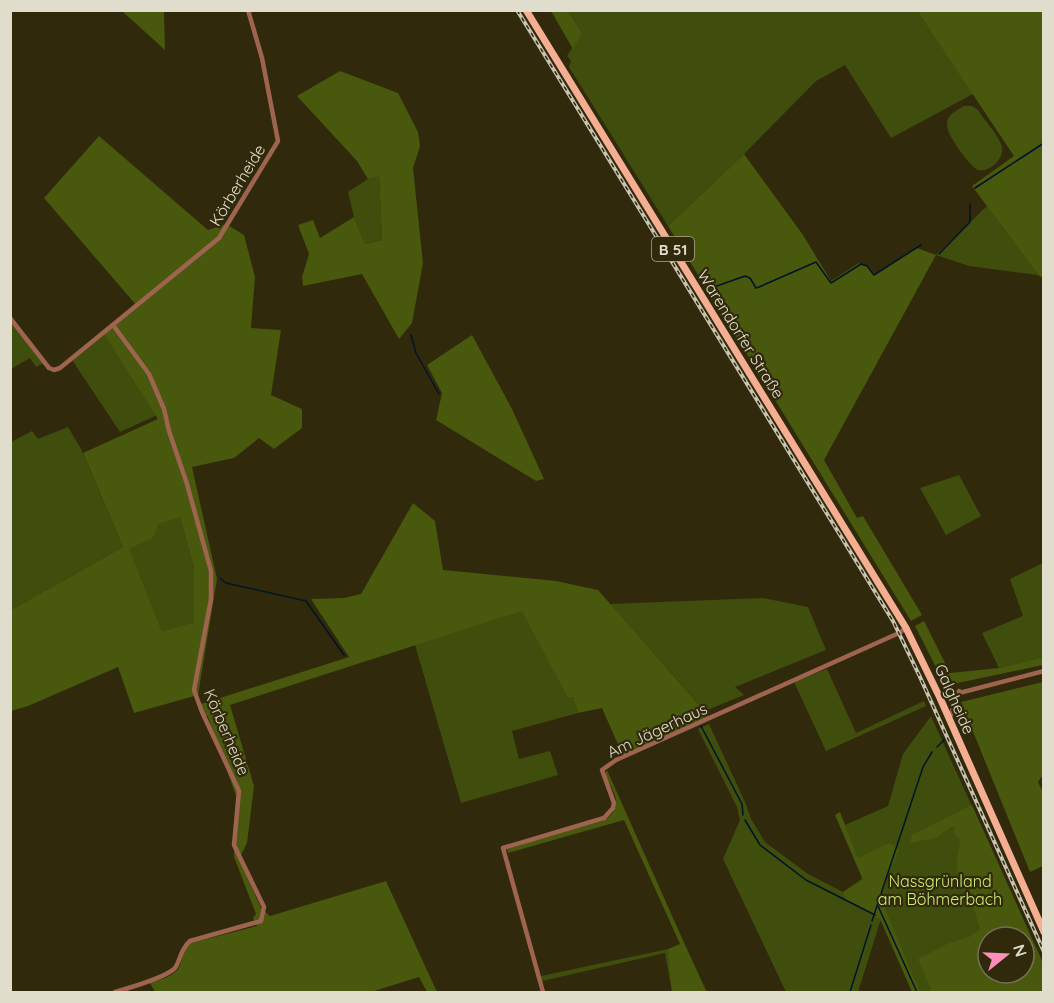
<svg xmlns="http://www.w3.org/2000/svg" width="1054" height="1003" font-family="Quicksand,sans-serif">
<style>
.green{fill:#3f4e0d;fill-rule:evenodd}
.forest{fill:#48580c;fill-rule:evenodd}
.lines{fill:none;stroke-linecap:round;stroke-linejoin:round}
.stream{stroke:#001427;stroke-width:1.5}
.street{stroke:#9e644f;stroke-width:4.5}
.primary{stroke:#f6ae93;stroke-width:7}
.rail-casing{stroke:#c8c3b1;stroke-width:4}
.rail{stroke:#30290b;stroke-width:1.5;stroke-dasharray:4.5;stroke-linecap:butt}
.labels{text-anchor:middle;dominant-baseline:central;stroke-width:4.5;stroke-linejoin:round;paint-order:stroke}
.shield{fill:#30290b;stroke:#aca792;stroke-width:1.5}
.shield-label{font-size:15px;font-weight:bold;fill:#e1ddcc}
.street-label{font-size:16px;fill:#e1ddcc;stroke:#30290b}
.park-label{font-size:16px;fill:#ceed74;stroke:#30290b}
</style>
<rect width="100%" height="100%" fill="#30290b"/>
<g class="green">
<path d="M568,11H917L973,94L891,138L845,65L816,81L744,154L668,226L569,67L571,61L567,56L582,33Z"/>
<path d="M964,106H972L978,110C985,121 996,132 1001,144C1007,156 991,173 978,170C971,168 950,138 948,130C947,128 947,123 947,121C949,114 957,110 964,106Z"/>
<path d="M379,175L382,240L365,244L354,217L348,192L368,179Z"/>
<path d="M987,206L1038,275L969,266L936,255Z"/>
<path d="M10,321L44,363L36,367L30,358L11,369Z"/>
<path d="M104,334L157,415L120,432L72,360Z"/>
<path d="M68,427L81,449L123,547L11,610V442L32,431L38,439Z"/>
<path d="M959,475L981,516L946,535L920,488Z"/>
<path d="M180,516L194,568V622L162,633L128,548L154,537L157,524Z"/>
<path d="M1043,563V657L999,668L982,633L1023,616L1010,579Z"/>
<path d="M763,598L808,607L826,650L735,687L744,695L705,711L610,604Z"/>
<path d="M523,610L568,698L573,697L578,713L512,731L519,759L550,751L558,775L461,803L415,645Z"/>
<path d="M827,669L856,733L924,701L926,706L826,751L794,682Z"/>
<path d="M931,716L1043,963V992H915L881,919L858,992H786L723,859L740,820L737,807L698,729L709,724L745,802L751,819L765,842L808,874L843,892L864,877L889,843L858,859L845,825L888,806L903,754ZM988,937H1024V973H988Z"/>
<path d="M686,947L707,992H672L665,953L542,981L541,976L668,949V951Z"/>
</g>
<g class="forest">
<path d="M122,11H164L165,50Z"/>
<path d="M551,11H568L582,33L573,49Z"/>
<path d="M917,11H1043V278L1038,275L972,186L1014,156Z"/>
<path d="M340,71L398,93L418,132L420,146L413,168L423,263L412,323L399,339L362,274L303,286L302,277L309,254L298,225L313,220L320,238L354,217L365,244L382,240L379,176L368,179L357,161L297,96Z"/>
<path d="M99,136L208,230L226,224L244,235L255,277L251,328L281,330L271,395L302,409V428L274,449L259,438L234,458L192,467L217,579L198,695L134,713L118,667L28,706L11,711V610L123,547L83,453L158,419L104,334L137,306L44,198ZM180,517L194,568V622L162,632L129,549L154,537L158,524Z"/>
<path d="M744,154L803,235L831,281L859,263L867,266L875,274L917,248L936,255L824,460L857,518L863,516L922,615L911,621L668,226Z"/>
<path d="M472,335L512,409L544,479L536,481L436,420L442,393L427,365Z"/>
<path d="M413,503L435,521L443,570L556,581L598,590L709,716L623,756L602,708L578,713L573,697L568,698L522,611L230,705L254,786L247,843L239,859L261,908L270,916L386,881L437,992H427L419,977L371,992H155L150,983C159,980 172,977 178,969C184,959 180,954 191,943L257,926L253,918L256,914L234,857L236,796L208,717L204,713L201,704L349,657L311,599L344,598L361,594Z"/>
<path d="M924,621L950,673L999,668L1043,657V665L953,684L943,681L915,626Z"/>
<path d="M1043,682V775L1038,782L1043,792V866L1030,872L961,702Z"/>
<path d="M607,770L706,992H672L668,949L680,944L624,820L508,853L507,850L513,846L603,821C626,806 614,795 605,774Z"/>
<path d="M972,805L1043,963V992H932L918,959L947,944L969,937L980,929L974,909L968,896L970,889L967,881C950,873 959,855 960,840L953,832L955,827H951L936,838L910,843L912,835ZM988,937H1024V973H988Z"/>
<path d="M840,812L858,858L889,843L899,849L880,897L920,992H912L880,919L846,900L843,892L863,880L835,815Z"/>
</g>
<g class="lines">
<g class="stream">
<path d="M975,188L1044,143"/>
<path d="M939,254L970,222V204"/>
<path d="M714,287L745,276L750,278L756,288L759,287L816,262L831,283L861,264L867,266L874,275L921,245"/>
<path d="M411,335L416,353L439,394"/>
<path d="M220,578L226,583L306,601L344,655"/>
<path d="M701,726L742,804L743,815"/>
<path d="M937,747L944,740"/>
<path d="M745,820L760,845L806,880L875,915"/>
<path d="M878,906L917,992"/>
<path d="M872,921L923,767L932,752"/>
<path d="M850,992L871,925"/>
</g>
<g class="street">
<path d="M10,318L49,368L54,370L60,368L219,238L278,141L262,58L248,10"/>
<path d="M113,325L149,374L164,409L169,431L187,484L211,571V599L194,690L202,712L239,791L234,845L264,907L261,921L190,941C179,951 180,963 174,969C164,978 129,988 115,992"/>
<path d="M940,698L1044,671"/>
<path d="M950,717L959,691"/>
<path d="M543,992L503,848L604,818L613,808L614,803L602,770L616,760L899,633L906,628"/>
</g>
<path class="primary" d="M526,10L906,628L940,698L1044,932"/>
<defs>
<path id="rail" d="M517,10L893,621L920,677L1044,952"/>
</defs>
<use href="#rail" class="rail-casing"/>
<use href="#rail" class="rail"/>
</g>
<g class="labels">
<rect class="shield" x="652" y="237" width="42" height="24" rx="4.5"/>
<g class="shield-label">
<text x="673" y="249">B 51</text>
</g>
<g class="street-label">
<text transform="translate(237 185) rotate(-59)">Körberheide</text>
<text transform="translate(741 334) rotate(58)">Warendorfer Straße</text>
<text transform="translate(955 699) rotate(66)">Galgheide</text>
<text transform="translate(657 730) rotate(-25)">Am Jägerhaus</text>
<text transform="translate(227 732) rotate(67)">Körberheide</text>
</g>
<g class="park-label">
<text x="940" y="881">Nassgrünland<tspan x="940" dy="18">am Böhmerbach</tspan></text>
</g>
</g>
<rect width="1054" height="1003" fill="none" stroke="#e1ddcc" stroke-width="24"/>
<g transform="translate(1006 955) rotate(72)"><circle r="28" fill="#30290b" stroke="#777158" stroke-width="1.5"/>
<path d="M0-4.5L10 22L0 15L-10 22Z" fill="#fe8ebb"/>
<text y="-9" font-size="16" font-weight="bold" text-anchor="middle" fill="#e1ddcc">N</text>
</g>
</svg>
